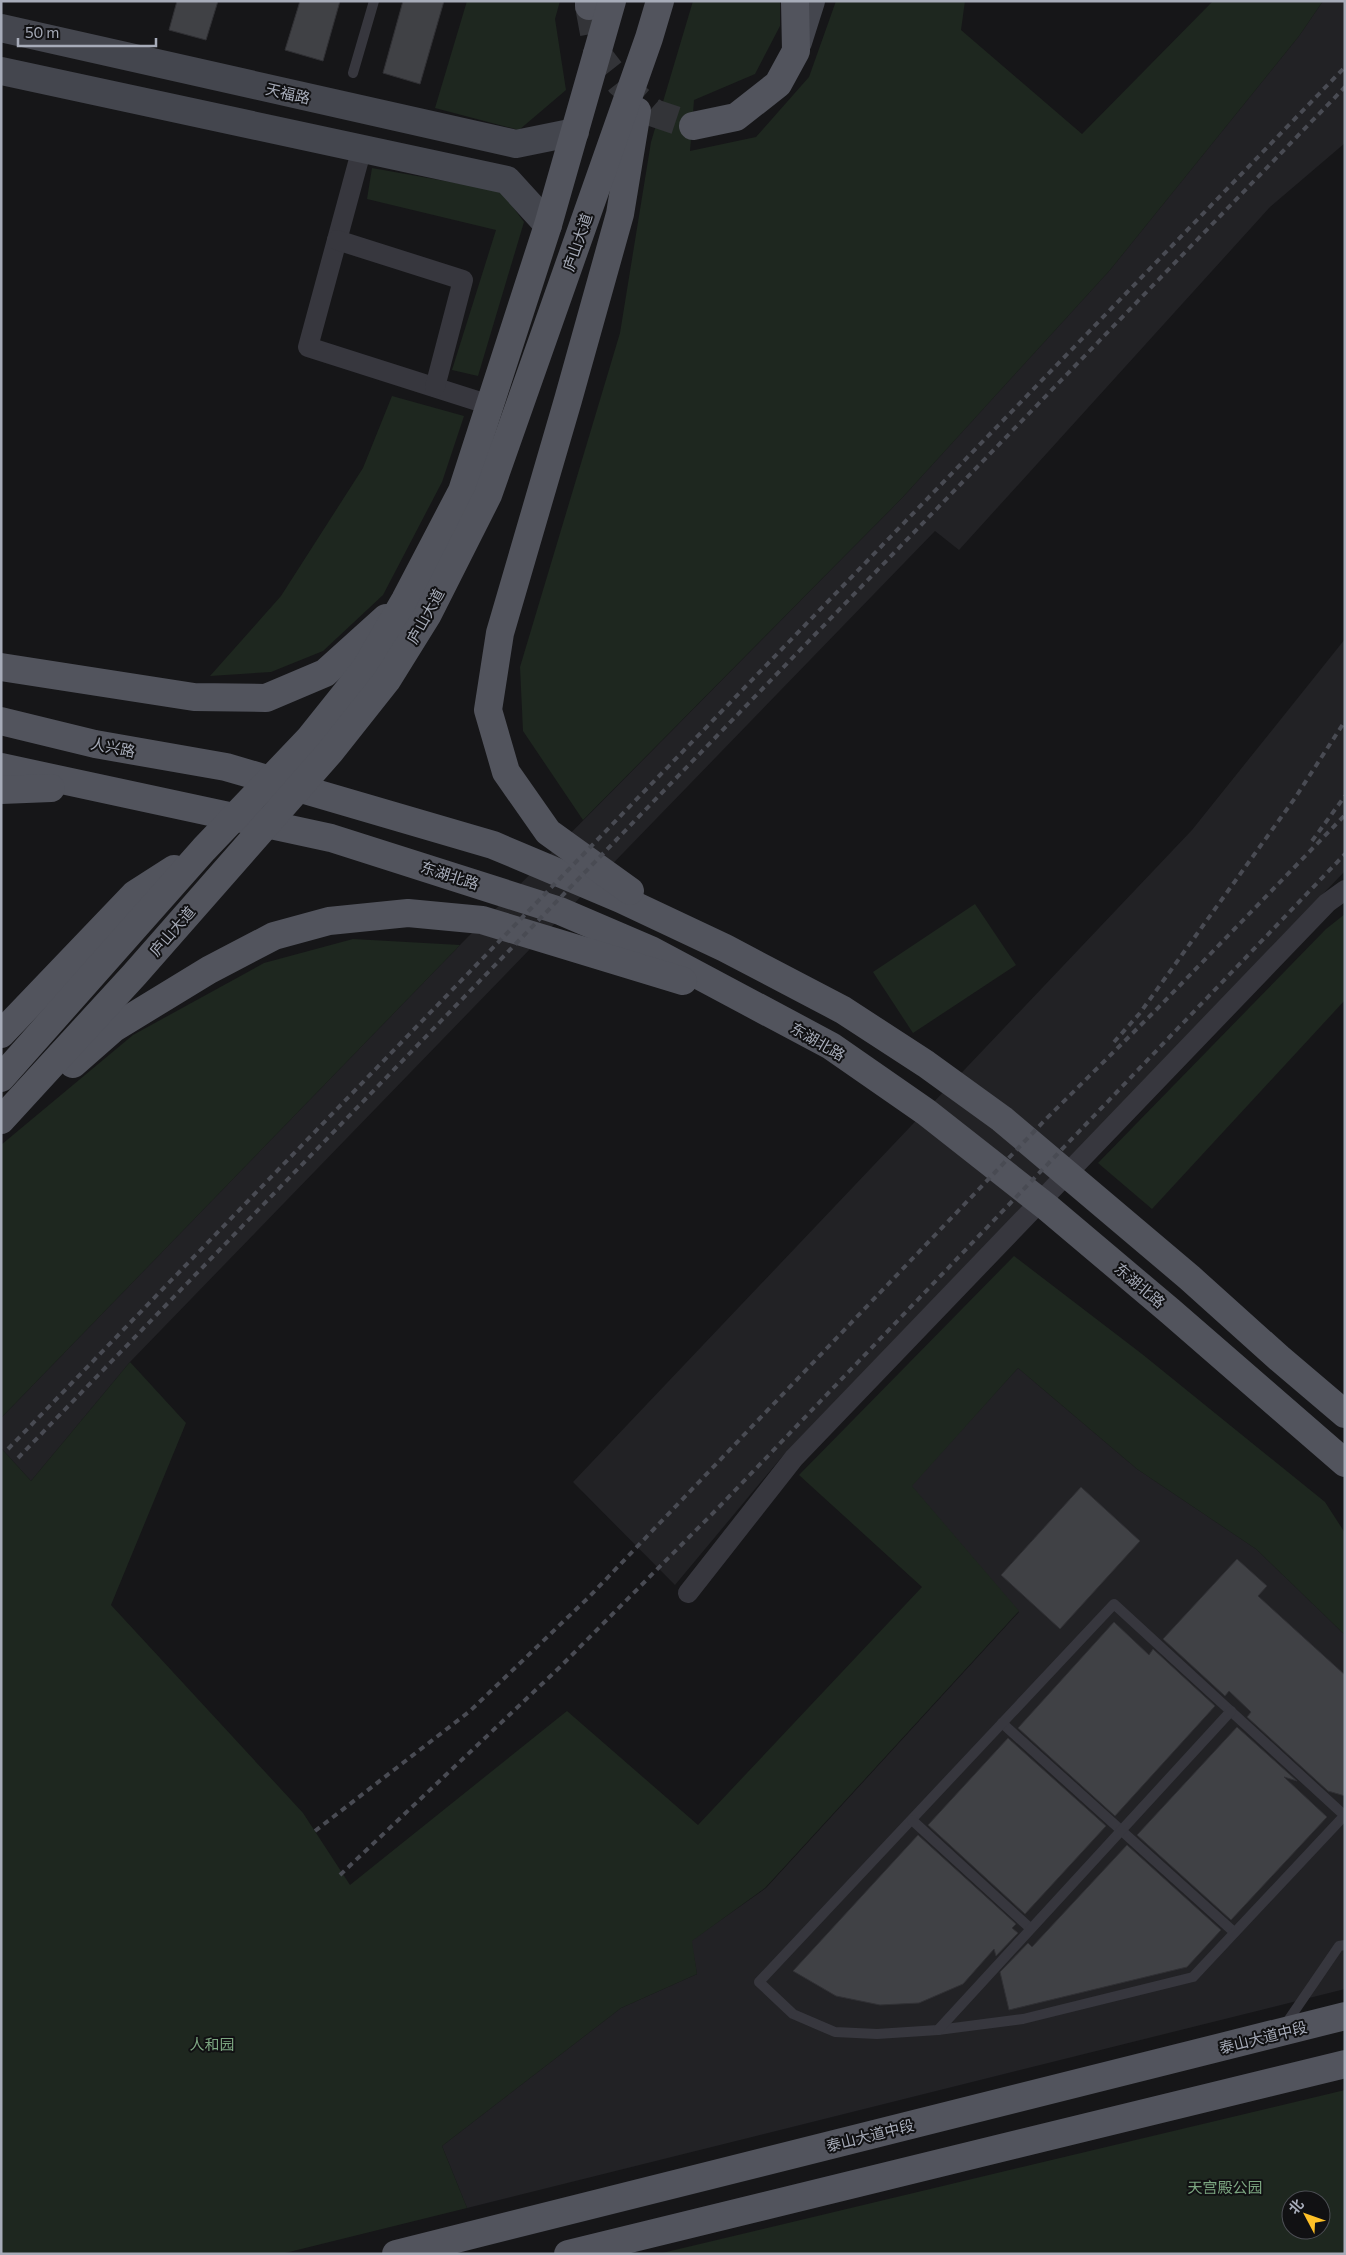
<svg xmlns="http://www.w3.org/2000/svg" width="1346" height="2255" font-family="Commissioner,'Noto Sans SC',sans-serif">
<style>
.built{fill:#222225}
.green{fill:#1e271f;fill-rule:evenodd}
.building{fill:#404145;stroke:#303034}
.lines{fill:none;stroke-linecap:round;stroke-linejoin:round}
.primary-tunnel{stroke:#333438;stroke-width:28;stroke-dasharray:28 14;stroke-linecap:butt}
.lane{stroke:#37373e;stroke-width:10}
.street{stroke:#37373e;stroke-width:20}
.secondary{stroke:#44464e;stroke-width:28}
.primary{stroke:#52545d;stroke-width:28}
.rail{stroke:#494b53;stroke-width:4;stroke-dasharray:6 5;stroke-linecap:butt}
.labels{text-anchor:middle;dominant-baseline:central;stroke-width:4;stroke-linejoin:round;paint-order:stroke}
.street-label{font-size:15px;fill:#a7acb9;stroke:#111113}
.park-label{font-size:15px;fill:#7ca681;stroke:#111113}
</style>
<rect width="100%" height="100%" fill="#161618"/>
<g class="built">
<path d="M1323,1H1345V143L1270,207L959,550L935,531L130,1362L31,1481L1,1448V1418L460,945L902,498L1110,270L1299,36Z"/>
<path d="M1345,639V871L781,1458L675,1585L573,1482L1192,830Z"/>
<path d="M1018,1368L1137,1469L1256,1549L1345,1635V1989L467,2208L442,2146L621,2008L697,1974L691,1941L766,1888L1019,1612L911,1486Z"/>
</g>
<g class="green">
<path d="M467,1H560L555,19L566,90L519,130L435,108Z"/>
<path d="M693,1H780V26L755,74L694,100L690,151L756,137L809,77L836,1H965L961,30L1082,134L1213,1H1323L1299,36L1110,270L902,498L583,820L523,731L520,667L620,333L651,142Z"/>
<path d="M372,168L501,191L524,222L478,376L452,370L496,230L367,199Z"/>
<path d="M392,396L464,416L442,482L383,595L323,651L271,672L210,676L281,596L363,468Z"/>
<path d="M975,904L1016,965L913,1033L873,972Z"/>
<path d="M1345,914V1000L1152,1209L1098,1163L1326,929Z"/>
<path d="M353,939L460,945L1,1418V1145L133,1035L264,963Z"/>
<path d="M1014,1256L1142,1354L1325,1502L1345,1533V1635L1256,1549L1137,1469L1018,1368L912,1486L1019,1611L765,1888L692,1941L697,1974L621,2008L442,2146L467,2208L281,2254H1V1448L31,1481L130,1362L186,1423L111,1605L303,1813L350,1885L567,1711L698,1825L922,1587L799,1475Z"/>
<path d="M1345,2090V2254H658ZM1291,2200H1321V2230H1291Z"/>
</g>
<g class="building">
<path d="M177,1H218L206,40L169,30Z"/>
<path d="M300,1H340L323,61L285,50Z"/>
<path d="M403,1H444L420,84L383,73Z"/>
<path d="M1081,1487L1140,1541L1060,1629L1001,1575Z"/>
<path d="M1237,1559L1267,1586L1258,1596L1345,1675V1796L1328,1791L1247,1717L1251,1712L1229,1691L1225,1696L1163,1639Z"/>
<path d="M1114,1622L1149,1655L1153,1649L1215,1706L1115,1816L1018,1728Z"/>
<path d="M1237,1727L1297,1781L1284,1777L1327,1817L1231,1920L1137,1835Z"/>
<path d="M1008,1738L1106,1826L1025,1914L928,1825Z"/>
<path d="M918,1835L1016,1924L1012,1928L1018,1933L996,1956L994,1949L963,1984L919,2003L880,2005L836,1996L793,1971Z"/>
<path d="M1127,1845L1221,1930L1187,1967L1009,2010L1000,1972L1028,1943L1032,1947Z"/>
</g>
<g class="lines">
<path class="primary-tunnel" d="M589,6L598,55L620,83L654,113L693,126"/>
<g class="lane">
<path d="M353,73L374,1"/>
<path d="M1002,1723L1234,1932"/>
<path d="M1344,1815L1114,1604L759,1982L793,2014L835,2032L877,2034L938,2030L1023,2019L1193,1977L1345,1815"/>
<path d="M912,1820L1030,1928"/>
<path d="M1285,2025L1339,1946L1345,1945"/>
<path d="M938,2030L1231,1711"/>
</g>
<g class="street">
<path d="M362,148L308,347L490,405"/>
<path d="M337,240L463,280L435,387"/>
<path d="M688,1593L794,1458L1327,903L1345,890"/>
</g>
<g class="secondary">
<path d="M1,28L516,144L575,132"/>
<path d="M798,42L811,1"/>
<path d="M1,71L507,180L548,225"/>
</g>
<g class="primary">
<path d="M589,6V1"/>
<path d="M693,126L736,117L778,84L796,51L795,1"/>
<path d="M1,667L194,697L266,698L325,673L386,618"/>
<path d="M1,721L95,744L226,767L493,845L621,899L725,948L843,1010L926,1064L1002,1119L1190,1278L1279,1358L1345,1414"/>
<path d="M1,767L331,838L560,911L651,950L831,1046L926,1112L1048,1208L1170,1311L1345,1463"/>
<path d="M1,790L51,788"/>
<path d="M630,891L548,832L506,772L488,710L500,633L568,400L620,214L637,111"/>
<path d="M1,1034L135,894L174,869"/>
<path d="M73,1064L114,1028L209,970L274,936L329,921L408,913L482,920L683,981"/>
<path d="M1,1078L204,849L309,739L365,669L405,600L462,491L548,225L612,1"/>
<path d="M1,1120L135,974L330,752L387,680L428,614L488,495L649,38L660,1"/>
<path d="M396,2254L1345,2016"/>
<path d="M568,2254L1345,2064"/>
</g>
<g class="rail">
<path d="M1312,841L1345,796"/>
<path d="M1114,1042L1140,1013L1295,798L1345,721"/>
<path d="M8,1449L1345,67"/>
<path d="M18,1458L1345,87"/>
<path d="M315,1831L470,1711L589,1597L1046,1119L1156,1010L1345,815"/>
<path d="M340,1875L560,1667L719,1507L1345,854"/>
</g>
</g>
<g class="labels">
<g class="street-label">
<text transform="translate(288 93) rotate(13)">天福路</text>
<text transform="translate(577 242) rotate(-71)">庐山大道</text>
<text transform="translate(425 616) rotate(-61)">庐山大道</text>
<text transform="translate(113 747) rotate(11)">人兴路</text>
<text transform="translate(450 875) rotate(18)">东湖北路</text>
<text transform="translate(172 931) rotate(-49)">庐山大道</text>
<text transform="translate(818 1041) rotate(30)">东湖北路</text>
<text transform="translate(1140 1285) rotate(40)">东湖北路</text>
<text transform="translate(1263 2037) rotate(-14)">泰山大道中段</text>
<text transform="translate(870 2135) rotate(-14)">泰山大道中段</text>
</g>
<g class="park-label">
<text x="212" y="2044">人和园</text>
<text x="1225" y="2187">天宫殿公园</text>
</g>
</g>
<rect width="1346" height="2255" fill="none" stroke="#a7acb9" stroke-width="5"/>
<g transform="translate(1306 2215) rotate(311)"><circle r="24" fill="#111113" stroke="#4d4f55"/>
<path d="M0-4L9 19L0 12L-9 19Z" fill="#ffc127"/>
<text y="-8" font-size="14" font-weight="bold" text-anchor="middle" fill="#a7acb9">北</text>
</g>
<path d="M18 38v8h138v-8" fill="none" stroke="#a7acb9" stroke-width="2.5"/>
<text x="25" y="38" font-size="15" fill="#a7acb9" stroke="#111113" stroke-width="4" paint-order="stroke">50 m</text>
</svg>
